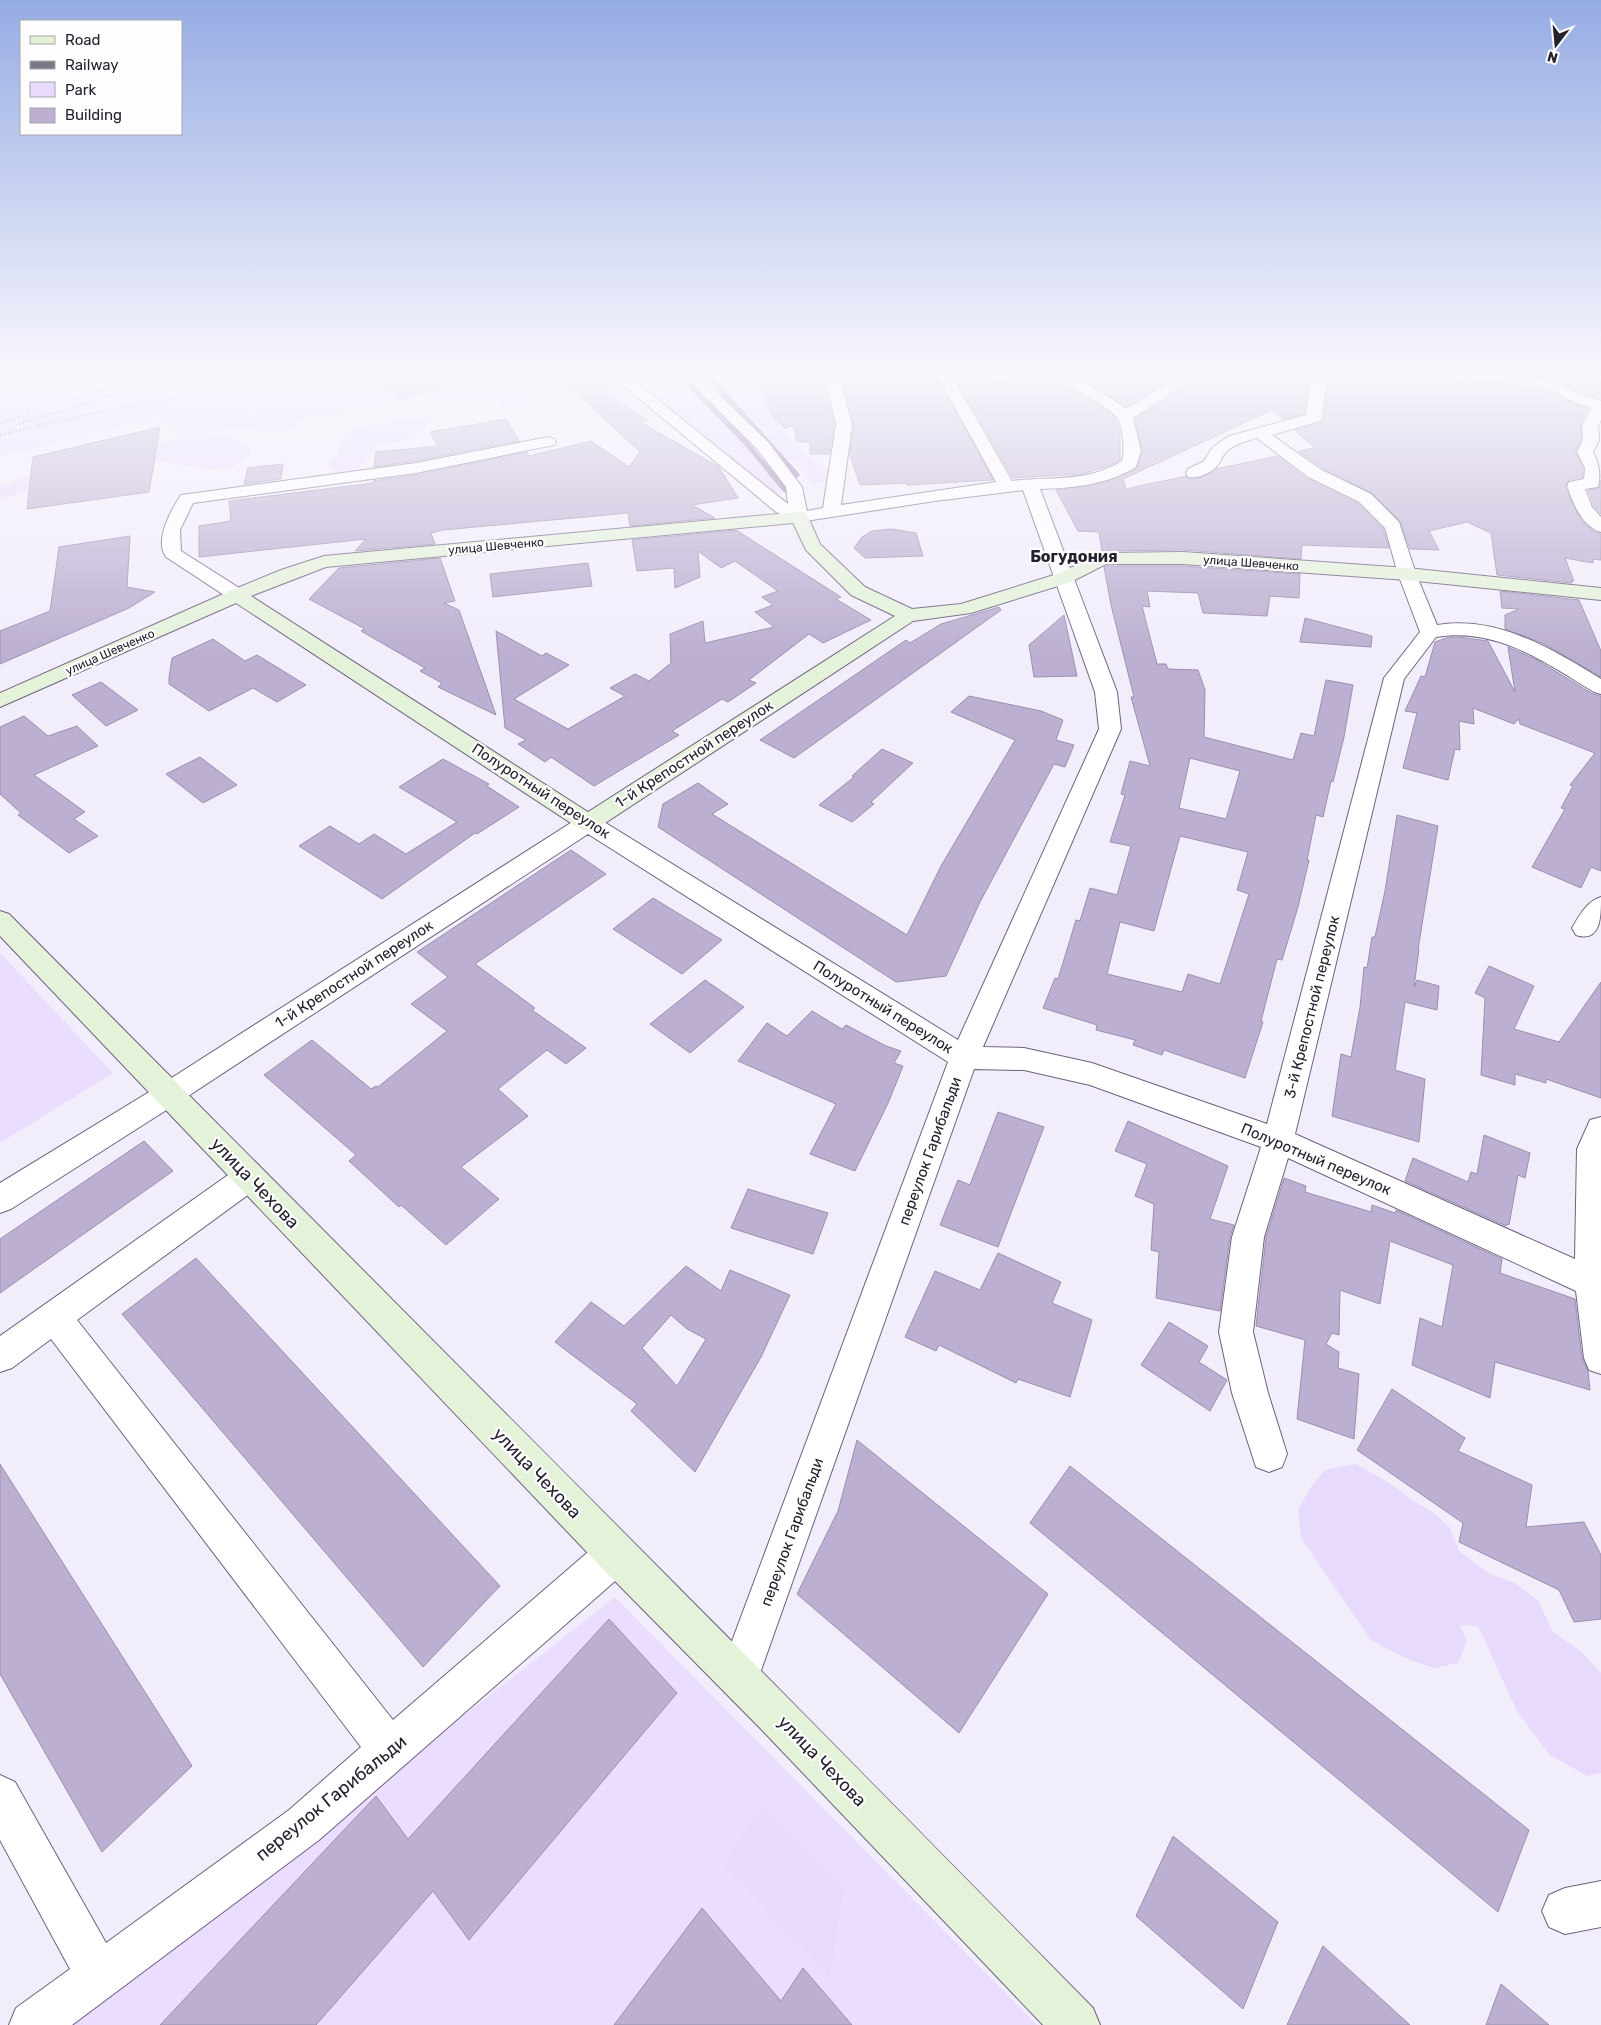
<svg xmlns="http://www.w3.org/2000/svg" width="1601" height="2025" font-family="Rubik,sans-serif">
<style>
.built{fill:#eaddff}
.green{fill:#e7dafd}
.lines{fill:none;stroke-linecap:round;stroke-linejoin:round}
.stream{stroke:#8c7aa7;stroke-width:5}
.building{fill:#bcafd1;stroke:#9b8faf;fill-rule:evenodd}
.street-casing{stroke:#6d617f;stroke-width:2}
.secondary-casing{stroke:#6d617f;stroke-width:2}
.street{fill:#fff;fill-rule:evenodd}
.secondary{fill:#e4f2da;fill-rule:evenodd}
.rail{stroke:#7c7785;stroke-width:2.5;stroke-dasharray:1 3;stroke-linecap:butt}
.labels{text-anchor:middle;dominant-baseline:central;stroke-width:4.5;stroke-linejoin:round;paint-order:stroke}
.far-street-label{font-size:12px;fill:#26212e;stroke:#fdfdfd}
.street-label{font-size:15px;fill:#26212e;stroke:#fdfdfd}
.far-district-label{font-size:16px;font-weight:bold;fill:#26212e;stroke:#fdfdfd}
.near-street-label{font-size:18px;fill:#26212e;stroke:#fdfdfd}
</style>
<rect width="100%" height="100%" fill="#f2edfb"/>
<g class="built">
<path d="M0,371H521L506,382L294,422L280,409L180,435L161,418L0,456Z"/>
<path d="M0,953L113,1073L0,1143Z"/>
<path d="M615,1597L1037,2025H69Z"/>
</g>
<g class="green">
<path d="M603,371H643L654,375H668L682,372L720,410L777,476L783,488L781,494L769,498L676,425L618,402L602,385L605,375Z"/>
<path d="M701,371H739L764,379L780,429L801,447L802,452C811,461 829,464 829,478C809,493 807,474 796,462L781,458L771,449L749,425L745,416L737,409L736,402L722,389L702,377Z"/>
<path d="M525,375H532L543,384L530,412H506L500,410V401L494,399L435,402L425,399C449,383 493,382 521,378Z"/>
<path d="M280,409L294,422L301,425L285,431L270,432L235,429L178,439L180,435Z"/>
<path d="M427,417L432,418V421C425,425 421,431 415,437C407,444 391,440 381,444C357,455 371,478 331,470L328,464L338,454L341,440L353,428Z"/>
<path d="M213,436C228,437 240,437 250,447L249,455L229,469L214,470L148,459L65,482L25,490L0,501V487L49,468L153,443Z"/>
<path d="M1356,1464L1386,1481L1415,1502L1433,1512L1450,1528L1459,1551L1490,1574L1514,1583L1538,1600L1552,1631L1582,1652L1601,1673V1773L1587,1776L1549,1754L1517,1711L1478,1626L1460,1625L1467,1641L1458,1663L1434,1668L1405,1658L1371,1640L1301,1538L1298,1510L1310,1488L1325,1470Z"/>
<path d="M762,1807L844,1888L830,1976L723,1864Z"/>
</g>
<g class="lines">
<g class="stream">
<path d="M676,371L746,443L785,490"/>
<path d="M704,371L797,475"/>
</g>
</g>
<g class="building">
<path d="M361,371H480L481,377L399,399Z"/>
<path d="M553,371H604L620,385L601,390L648,420L640,422L719,467L738,498L692,505L715,518L630,526L628,513L443,530L431,533L435,544L355,551L366,539L199,557V526L231,521L229,501L373,483V481L416,475L527,452L529,456L591,441L629,467L640,452Z"/>
<path d="M624,371H641L642,381L638,382Z"/>
<path d="M750,371H822L834,425L829,454H810V442H797L794,426L784,428L771,414L765,395Z"/>
<path d="M840,371H933L993,480L907,485L906,483L860,485L850,455L854,425Z"/>
<path d="M951,371H964L974,384L1046,376L1096,404L1113,415L1116,420L1120,434V460L1108,466L1082,474L1013,478Z"/>
<path d="M1094,371H1184L1126,407L1100,390L1068,373Z"/>
<path d="M1205,371H1311L1304,414L1283,419L1272,410L1123,479L1126,489L1186,476L1188,479L1200,478L1216,469L1277,456L1307,479L1358,504L1383,529L1389,548L1302,545L1301,559L1183,550L1102,551L1099,532L1078,531L1056,490L1102,483L1137,469L1143,451L1135,419L1202,376Z"/>
<path d="M1329,371H1347L1377,376V371H1431L1433,375L1440,377L1549,391L1566,401L1588,409L1580,425L1581,440L1575,451L1583,468L1582,477L1569,480L1565,487L1574,507L1582,521L1593,531L1601,534V560L1593,559V563L1565,558L1574,581H1571L1572,583L1497,575L1491,533L1467,522L1429,531L1439,550L1410,549L1400,521L1372,493L1321,467L1298,451L1315,448L1295,430L1321,423L1324,419Z"/>
<path d="M1485,371H1601V399L1578,391L1554,379Z"/>
<path d="M506,419L519,441L416,461L374,467L376,452L438,446L430,432Z"/>
<path d="M160,427L149,492L27,509L33,457Z"/>
<path d="M283,464L281,479L244,484L248,468Z"/>
<path d="M1601,480V514L1594,506L1588,490L1599,488Z"/>
<path d="M891,529L916,533L923,556L865,558L854,548L862,537L872,531Z"/>
<path d="M736,530L841,597L836,599L871,620L823,643L809,634L749,680L756,683L728,702L722,699L672,731L679,735L594,786L551,757L545,762L518,744L526,740L505,728L496,631L542,656L546,653L569,665L514,699L568,729L625,696L610,688L635,674L649,681L671,663L670,634L703,621L705,643L774,627L755,612L773,605L762,597L778,591L735,561L721,568L698,551L700,577L675,588L674,568L637,571L632,540Z"/>
<path d="M130,536L127,587L155,592L129,608L0,664V631L50,611L59,547Z"/>
<path d="M440,558L455,601L444,603L459,610L496,715L438,687L442,683L420,671L425,668L361,631L365,629L309,599L339,568Z"/>
<path d="M588,563L592,586L493,597L490,574Z"/>
<path d="M1106,566H1183L1300,574L1299,598L1270,596L1267,616L1203,613L1198,593L1147,591L1150,607L1142,606L1157,664H1166L1168,669L1198,670L1205,690L1204,737L1293,760L1301,733L1314,736L1326,680L1353,685L1344,737L1333,782L1331,781L1323,817L1316,815L1307,860H1309L1298,907L1282,960L1277,959L1261,1021L1263,1022L1245,1078L1164,1050L1162,1055L1133,1045L1135,1040L1096,1030L1097,1025L1043,1008L1055,978L1058,979L1076,920L1080,921L1090,888L1117,895L1131,846L1110,842L1125,795L1121,794L1130,761L1150,766L1131,697H1134L1111,605L1104,567ZM1190,758L1240,771L1226,819L1179,808ZM1180,836L1248,852L1237,890L1249,894L1220,984L1188,974L1182,992L1107,974L1120,922L1154,931Z"/>
<path d="M1500,591L1579,600L1601,651V677L1544,644L1505,629V615L1519,609L1502,608Z"/>
<path d="M999,607L1001,610L794,758L760,740L906,640L910,643L941,624Z"/>
<path d="M1064,615L1077,676L1034,677L1029,645Z"/>
<path d="M1305,618L1372,636L1371,647L1300,642Z"/>
<path d="M1458,637L1488,641L1515,692L1508,647L1537,660L1593,694L1601,696V871L1591,867L1581,888L1532,867L1565,809L1561,808L1573,786L1570,785L1595,753L1520,724L1519,719L1514,724L1473,708L1474,724L1459,721L1460,750L1455,749L1448,780L1403,768L1417,713L1405,711L1421,676L1425,677L1435,642L1446,638Z"/>
<path d="M213,639L245,661L257,655L306,685L277,702L253,688L209,711L169,684V678L172,658Z"/>
<path d="M101,682L138,710L106,726L72,695Z"/>
<path d="M969,696L1041,711L1063,720L1056,740L1074,745L1065,767L1054,764L980,902L946,976L896,982L658,827L663,804L698,783L728,804L712,814L907,935L941,866L1015,740L951,712Z"/>
<path d="M24,716L48,736L77,726L98,746L34,775L85,812L74,819L98,836L69,853L18,815L21,813L0,794V727Z"/>
<path d="M882,749L913,763L871,802L874,804L852,822L819,805L854,777L852,776Z"/>
<path d="M200,757L237,785L203,803L166,774Z"/>
<path d="M443,759L489,784L487,786L519,807L477,834L475,833L382,899L299,846L330,826L359,844L374,834L406,854L457,822L399,787Z"/>
<path d="M1397,815L1438,826L1418,949H1419L1414,987L1417,980L1439,986L1437,1010L1405,1002L1395,1070L1425,1079L1419,1142L1332,1116L1341,1054L1351,1057L1360,1007L1364,967L1367,968L1372,937H1375L1385,891Z"/>
<path d="M571,850L606,874L475,964L535,1008L532,1010L586,1048L566,1064L547,1050L498,1089L528,1116L461,1167L499,1199L446,1245L401,1205L399,1207L349,1161L356,1155L264,1075L312,1040L371,1089L376,1086L378,1087L447,1031L411,1004L448,977L417,952Z"/>
<path d="M653,898L722,940L682,974L613,929Z"/>
<path d="M1489,966L1534,986L1514,1029L1559,1042L1601,982V1098L1546,1079V1083L1515,1074V1085L1481,1075L1485,998L1475,993Z"/>
<path d="M705,980L744,1007L690,1053L650,1024Z"/>
<path d="M812,1011L842,1029L846,1025L886,1046L901,1051L894,1063L903,1066L889,1101L855,1171L810,1154L836,1104L738,1061L767,1023L787,1036Z"/>
<path d="M998,1112L1044,1127L998,1247L940,1225L958,1180L970,1185Z"/>
<path d="M1128,1121L1228,1166L1210,1219L1234,1225L1230,1237L1220,1311L1156,1298L1159,1252L1151,1250L1154,1204L1135,1196L1147,1164L1115,1151Z"/>
<path d="M1484,1135L1530,1153L1525,1178L1518,1175L1509,1225L1507,1224L1506,1226L1405,1181L1413,1158L1468,1182L1471,1172L1477,1174Z"/>
<path d="M144,1141L173,1171L0,1293V1239Z"/>
<path d="M1284,1178L1306,1186L1305,1192L1371,1212L1372,1205L1395,1213L1396,1210L1502,1259L1500,1273L1575,1299L1582,1358L1588,1371L1590,1390L1495,1362L1490,1398L1412,1365L1420,1318L1442,1327L1453,1265L1390,1241L1380,1304L1340,1290L1339,1335L1332,1333L1326,1344L1339,1352L1338,1368L1359,1374L1354,1439L1297,1419L1305,1340L1256,1326L1266,1237Z"/>
<path d="M748,1189L828,1213L813,1254L731,1228Z"/>
<path d="M998,1253L1061,1282L1052,1303L1092,1320L1070,1397L1018,1379L1016,1383L939,1345L936,1351L905,1337L935,1271L980,1290Z"/>
<path d="M196,1258L500,1586L423,1667L122,1314Z"/>
<path d="M686,1266L721,1291L730,1270L790,1295L761,1357L695,1472L631,1411L637,1404L555,1342L591,1302L624,1326ZM671,1315L687,1329L706,1339L677,1386L642,1348Z"/>
<path d="M1169,1322L1208,1346L1199,1362L1227,1380L1210,1411L1141,1365Z"/>
<path d="M1392,1389L1465,1438L1458,1451L1532,1485L1526,1527L1584,1522L1601,1555V1619L1574,1622L1559,1590L1459,1542L1463,1523L1357,1450Z"/>
<path d="M857,1440L1048,1594L959,1733L797,1594L838,1511Z"/>
<path d="M0,1464L192,1766L102,1852L0,1674Z"/>
<path d="M1070,1466L1529,1830L1498,1912L1030,1523Z"/>
<path d="M609,1619L677,1693L469,1940L433,1891L316,2025H160L376,1796L408,1839Z"/>
<path d="M1173,1836L1278,1922L1243,2009L1136,1916Z"/>
<path d="M702,1908L781,2001L803,1968L852,2025H614Z"/>
<path d="M1323,1946L1410,2025H1287Z"/>
<path d="M1501,1984L1549,2025H1486Z"/>
</g>
<g class="lines">
<defs>
<g id="street">
<path d="M606,371H622L788,504L786,487L757,449L680,371H695L769,443L802,487L807,511L823,508L836,425L824,371H838L852,425L841,505L996,482L935,371H949L1012,481C1052,476 1086,483 1122,461C1125,449 1123,430 1118,419C1112,407 1063,384 1049,377L1047,374L1049,371C1066,370 1111,397 1126,409L1187,371H1203L1201,374L1133,418L1141,451L1136,467C1106,485 1075,488 1040,489L1117,692L1121,729L983,1047L1024,1048L1092,1063L1267,1124L1384,678L1420,632L1398,574L1385,528L1359,502L1308,477L1257,438C1246,441 1234,444 1225,453C1222,457 1220,463 1217,466C1210,474 1197,479 1188,477L1186,473L1188,469L1204,461L1213,447L1229,436L1306,415L1311,374L1313,371H1327L1322,418L1320,421L1272,435L1320,469L1371,494L1399,522L1416,574L1437,625C1497,615 1552,649 1601,679V694L1594,692C1545,662 1496,627 1436,637L1404,679L1295,1134L1575,1259L1577,1149L1590,1120L1601,1117V1374L1589,1370L1584,1358L1576,1291L1288,1158L1264,1237L1253,1332L1268,1393L1287,1454L1282,1467L1269,1472L1256,1467L1232,1393L1219,1332L1232,1237L1261,1147L1090,1085L1024,1070L974,1069L759,1676L753,1690L739,1696L725,1690L719,1676L948,1062L588,834L179,1102L11,1209L0,1213V1183L159,1086L580,817L588,815L596,817L958,1040L1099,729L1095,692L1023,490L935,501L799,522L776,512Z"/>
<path d="M1433,371H1473L1554,381L1577,393L1601,401V420L1598,426L1599,440L1593,452C1599,463 1601,475 1598,487L1585,489L1592,507L1601,517V532C1582,527 1573,503 1567,486L1569,482L1584,479L1585,468L1577,452L1583,440L1582,426L1591,408L1567,399L1550,389L1440,375L1435,374Z"/>
<path d="M548,437L554,439L556,442L554,445L416,473L193,503L180,530L181,551L244,591L247,595L244,599L237,601L230,599L166,557C154,540 171,510 181,495L416,463Z"/>
<path d="M1601,897C1601,917 1601,943 1576,935L1572,928C1579,916 1587,901 1601,897Z"/>
<path d="M249,1164L260,1168L264,1177L260,1186L77,1320L393,1720L602,1540L616,1535L630,1540L635,1554L630,1568L319,1840L72,2025H9L16,2008L70,1969L0,1840V1775L15,1782L106,1943L289,1810L361,1747L51,1339L12,1368L0,1372V1336L238,1168Z"/>
<path d="M1601,1881V1927L1565,1934L1549,1927L1542,1911L1549,1895L1565,1888Z"/>
</g>
<g id="secondary">
<path d="M799,512L805,513L808,517L820,544L865,587L912,609L961,604L1057,574L1103,553L1183,552L1407,568L1601,588V600L1407,580L1183,564H1106L1071,582L971,613L913,621L596,829L588,831L580,829L236,603L0,707V693L230,591L281,570L324,556ZM793,523L806,550L851,595L895,616L588,812L251,596L326,567Z"/>
<path d="M0,911L9,914C370,1278 734,1641 1093,2008L1100,2025H1043L761,1729L602,1568L0,936Z"/>
</g>
</defs>
<use href="#street" class="street-casing"/>
<use href="#secondary" class="secondary-casing"/>
<use href="#street" class="street"/>
<use href="#secondary" class="secondary"/>
<g class="rail">
<path d="M75,399L166,371"/>
<path d="M0,423L28,414"/>
<path d="M19,424L108,396L203,371"/>
<path d="M0,435L108,410L299,377"/>
</g>
</g>
<linearGradient id="sky" x2="0" y2="1"><stop stop-color="#95ace3"/><stop offset="0.57" stop-color="#f9f7fd"/><stop offset="1" stop-color="#f9f7fd" stop-opacity="0"/></linearGradient>
<rect width="1601" height="654" fill="url(#sky)"/>
<g class="labels">
<g class="far-street-label">
<text transform="translate(496 546) rotate(-5)">улица Шевченко</text>
<text transform="translate(1251 563) rotate(4)">улица Шевченко</text>
<text transform="translate(110 652) rotate(-24)">улица Шевченко</text>
</g>
<g class="street-label">
<text transform="translate(694 754) rotate(-33)">1-й Крепостной переулок</text>
<text transform="translate(541 791) rotate(33)">Полуротный переулок</text>
<text transform="translate(354 974) rotate(-33)">1-й Крепостной переулок</text>
<text transform="translate(883 1007) rotate(32)">Полуротный переулок</text>
<text transform="translate(1312 1007) rotate(-76)">3-й Крепостной переулок</text>
<text transform="translate(930 1151) rotate(-70)">переулок Гарибальди</text>
<text transform="translate(1316 1159) rotate(23)">Полуротный переулок</text>
<text transform="translate(792 1532) rotate(-70)">переулок Гарибальди</text>
</g>
<g class="far-district-label">
<text x="1074" y="556">Богудония</text>
</g>
<g class="near-street-label">
<text transform="translate(255 1183) rotate(46)">улица Чехова</text>
<text transform="translate(537 1473) rotate(46)">улица Чехова</text>
<text transform="translate(822 1761) rotate(46)">улица Чехова</text>
<text transform="translate(331 1798) rotate(-39)">переулок Гарибальди</text>
</g>
</g>
<rect x="20" y="20" width="162" height="115" fill="#fdfdfd" stroke="#a7a5aa"/>
<rect x="30" y="36" width="25" height="8" fill="#e4f2da" stroke="#a7a5aa"/>
<text x="65" y="45" font-size="15" fill="#26212e">Road</text>
<rect x="30" y="61" width="25" height="8" fill="#7c7785" stroke="#a7a5aa"/>
<text x="65" y="70" font-size="15" fill="#26212e">Railway</text>
<rect x="30" y="82" width="25" height="15" fill="#e7dafd" stroke="#a7a5aa"/>
<text x="65" y="95" font-size="15" fill="#26212e">Park</text>
<rect x="30" y="108" width="25" height="15" fill="#bcafd1" stroke="#a7a5aa"/>
<text x="65" y="120" font-size="15" fill="#26212e">Building</text>
<g transform="translate(1556 45) rotate(196)" stroke="#fdfdfd" stroke-width="4" paint-order="stroke">
<path d="M0-4L9 19L0 12L-9 19Z" fill="#26212e"/>
<text y="-8" font-size="14" font-weight="bold" text-anchor="middle" fill="#26212e">N</text>
</g>
</svg>
